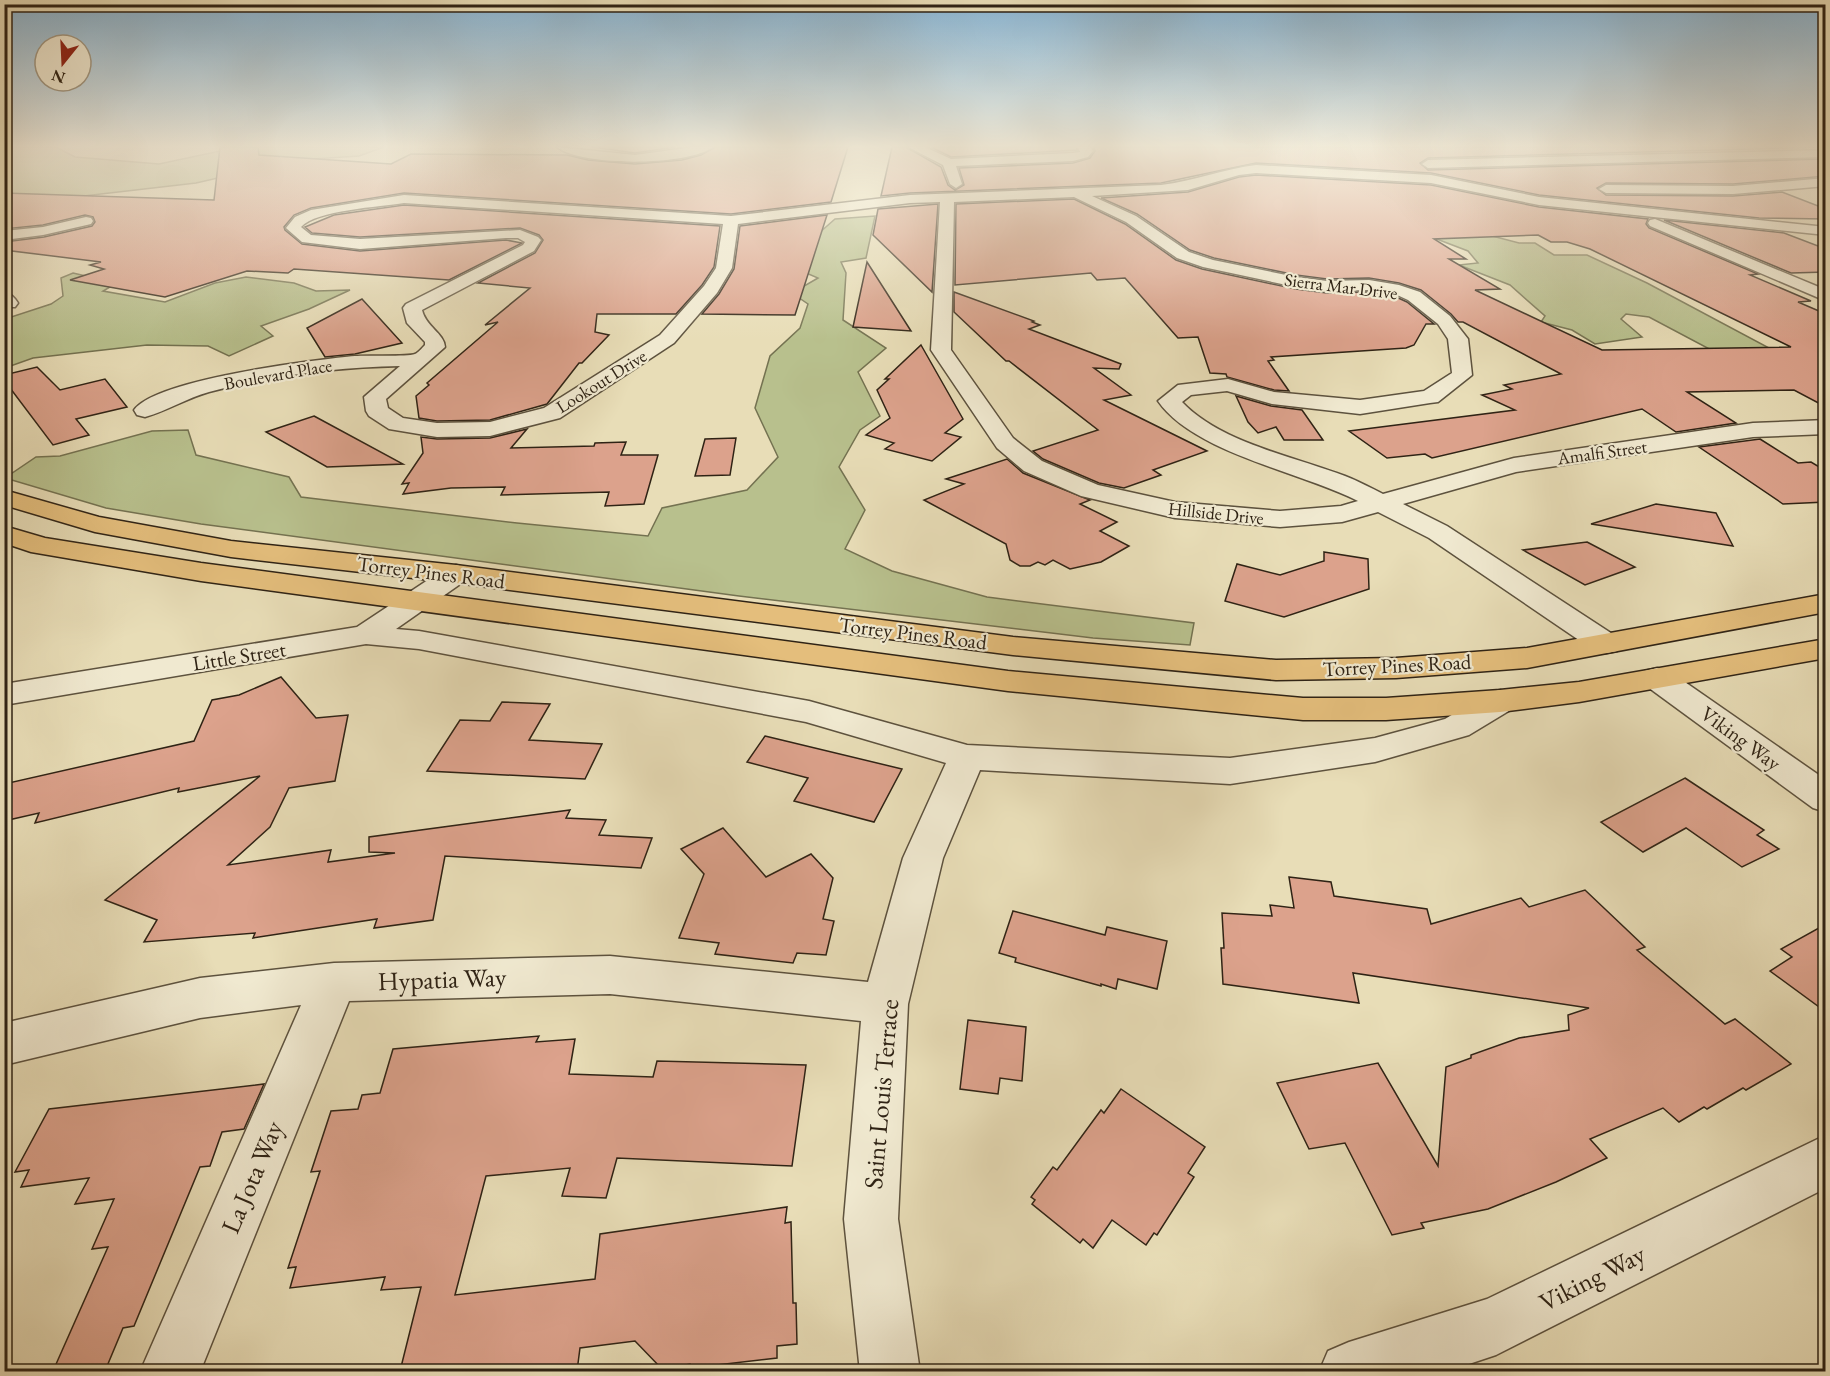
<svg xmlns="http://www.w3.org/2000/svg" width="1830" height="1376" font-family="'EB Garamond',serif">
<style>
.green{fill:#b8c08d;stroke:#747251;stroke-width:1.5}
.building{fill:#dca28c;stroke:#2f2315;stroke-width:1.5;fill-rule:evenodd}
.lines{fill:none;stroke-linecap:round;stroke-linejoin:round}
.minor-casing{stroke:#5d523e;stroke-width:3}
.major-casing{stroke:#2f2315;stroke-width:3}
.minor{fill:#f0e9d0;fill-rule:evenodd}
.major{fill:#e4be7c;fill-rule:evenodd}
.labels{text-anchor:middle;dominant-baseline:central;stroke-width:4.5;stroke-linejoin:round;paint-order:stroke}
.far-street-label{font-size:18px;fill:#2f2315;stroke:#f0e9d0}
.street-label{font-size:21px;fill:#2f2315;stroke:#f0e9d0}
.near-street-label{font-size:26px;fill:#2f2315;stroke:#f0e9d0}
</style>
<rect width="100%" height="100%" fill="#e8ddb7"/>
<filter id="stains"><feTurbulence type="fractalNoise" baseFrequency=".00333" numOctaves="4"/><feColorMatrix values="0 0 0 0 .2 0 0 0 0 .09 0 0 0 0 .02 0 0 0 .5 -.17"/></filter>
<radialGradient id="worn" r=".72"><stop offset=".6" stop-color="#630" stop-opacity="0"/><stop offset="1" stop-color="#630" stop-opacity=".3"/></radialGradient>
<g class="green">
<path d="M5,147H56L75,157L159,164L239,147H384L359,156L297,160L196,183L75,197L5,194Z"/>
<path d="M875,216L866,258L841,262L846,273L843,320L886,348L858,372L880,416L860,430L839,467L865,510L845,549L892,571L987,597L1194,623L1190,645L1093,638L739,596L201,524L106,508L5,478L36,457L60,456L152,431L188,430L196,455L289,477L301,497L517,523L648,536L662,508L747,490L778,457L755,408L770,356L800,328L808,304L792,293L818,278L804,272L818,234L835,219Z"/>
<path d="M1413,230L1477,232L1519,243H1535L1554,255H1587L1647,283L1782,355L1730,360L1649,317L1626,314L1621,319L1642,337L1595,344L1572,330L1541,322L1545,316L1510,285L1459,265L1478,263L1468,251Z"/>
<path d="M73,273L90,277L110,287L103,291L165,302L215,283L246,277L294,283L316,291L350,290L309,309L261,326L273,336L229,356L208,346L147,345L33,358L5,368V356L11,352L5,344V319L51,304L63,296L61,278Z"/>
</g>
<g class="building">
<path d="M220,147H258L259,155L391,164L411,154L567,155L588,160L635,164L682,160L701,155L715,147H848L831,202L731,214L404,193L311,208L294,215L284,227L285,230L302,244L360,251L506,240L522,243L449,280L294,269L288,273L247,271L165,297L70,280L104,269L90,265L101,262L4,250V242L44,237L92,226L95,222L93,217L85,215L43,225L4,229V193L214,200Z"/>
<path d="M592,147H675L635,153Z"/>
<path d="M892,147H906L941,167L948,185L955,190L964,185L959,168L1073,163L1090,158L1095,151L1093,147H1826L1428,158L1420,163L1428,170L1826,159V176L1733,184L1606,183L1597,188L1606,195L1733,196L1782,192L1826,209V219L1759,218L1539,195L1431,173L1256,163L1161,183L910,193L881,196Z"/>
<path d="M931,147H1076L1077,150L951,157Z"/>
<path d="M1256,175L1431,185L1539,207L1648,219L1646,224L1649,228L1758,274L1750,275L1811,301L1798,302L1826,314V407L1794,390L1687,392L1736,423L1676,432L1642,409L1432,458L1425,454L1387,458L1349,431L1515,410L1482,395L1512,389L1504,385L1561,374L1463,322H1458L1451,314L1421,290L1399,283L1369,278L1327,279L1296,275L1214,258L1190,250L1137,214L1101,198L1188,192L1239,177ZM1538,235L1551,242H1567L1590,249L1791,347L1602,350L1475,290L1500,289L1449,259H1466L1434,239Z"/>
<path d="M1074,199L1125,224L1176,260L1202,269L1296,289L1327,293L1369,292L1394,296L1407,302L1434,324H1426L1414,345L1406,348L1271,357L1274,360L1268,361L1289,391L1274,390L1227,377L1226,374L1210,373L1198,337L1178,338L1125,278L1097,280L1091,273L955,285L956,204Z"/>
<path d="M938,204L932,292L873,235L878,209Z"/>
<path d="M404,205L720,226L714,267L702,285L676,314H597L595,332L609,335L582,363H579L547,404L490,420L437,421L419,418L416,396L429,385L427,383L498,322L485,325L530,288L478,283L535,253L543,240L539,235L520,228L360,237L312,233L305,227L334,215Z"/>
<path d="M827,215L795,315L702,314L719,294L734,269L740,226Z"/>
<path d="M1664,220L1784,233L1826,249V272L1791,273Z"/>
<path d="M867,262L911,331L853,327Z"/>
<path d="M954,292L1034,321L1032,322L1040,325L1029,329L1121,364L1119,369L1094,368L1131,395L1104,400L1207,451L1153,470L1161,475L1124,488L1099,483L1043,459L1033,451L1098,430L1009,361H1006L954,312Z"/>
<path d="M362,299L402,343L355,354L325,357L307,328Z"/>
<path d="M921,345L963,419L945,433L961,437L932,461L885,449L894,443L866,435L890,418L877,390L889,379H885Z"/>
<path d="M37,367L60,390L105,379L127,407L76,419L89,435L53,445L4,380V375Z"/>
<path d="M1236,396L1271,406L1302,410L1323,440H1284L1276,427L1258,433L1248,422Z"/>
<path d="M314,416L403,464L327,467L266,432Z"/>
<path d="M527,429L511,448L594,446L595,443L626,442L621,455H658L644,504L605,506L609,492L501,495L505,487L451,488L403,494L409,483L402,484L423,453L421,437L437,439L490,438Z"/>
<path d="M736,438L730,475L695,476L705,439Z"/>
<path d="M1760,439L1798,463L1811,462L1826,471V502L1783,504L1699,447Z"/>
<path d="M1007,459L1023,473L1090,500L1080,504L1117,522L1100,531L1129,546L1101,562L1070,569L1053,560L1045,565L1038,562L1030,566H1020L1010,560L1006,544L924,500L964,484L946,479Z"/>
<path d="M1656,504L1716,513L1733,546L1591,524Z"/>
<path d="M1587,542L1635,567L1585,585L1523,550Z"/>
<path d="M1324,552L1368,559L1369,589L1284,617L1225,601L1237,564L1280,575L1324,561Z"/>
<path d="M281,677L316,718L348,715L335,781L289,788L270,827L228,865L331,850L328,862L395,853L369,852V837L570,810L566,818L606,820L599,835L652,838L641,868L445,856L433,920L374,928L377,919L253,938L255,933L144,942L157,920L105,900L260,776L178,792L179,788L35,823L39,813L4,821V784L194,741L212,700L239,695Z"/>
<path d="M502,702L550,704L529,740L602,744L585,779L427,771L460,720L490,721Z"/>
<path d="M765,736L902,769L874,822L794,801L808,778L747,762Z"/>
<path d="M1685,778L1764,830L1757,835L1779,849L1742,867L1686,828L1643,852L1601,822Z"/>
<path d="M723,828L766,877L811,854L833,878L823,919L834,921L826,955L797,953L793,963L715,954L719,943L679,938L704,874L681,849Z"/>
<path d="M1289,877L1331,882L1334,896L1427,909L1431,924L1521,898L1529,907L1585,890L1645,947L1637,950L1725,1024L1735,1019L1791,1064L1746,1090L1743,1088L1707,1109L1704,1107L1679,1122L1663,1108L1590,1139L1607,1158L1556,1182L1488,1209L1421,1223L1424,1228L1392,1235L1345,1143L1309,1149L1277,1083L1378,1063L1438,1166L1446,1067L1471,1058V1055L1519,1038L1569,1030L1568,1015L1589,1008L1353,973L1359,1003L1223,984L1221,948H1224L1222,913L1272,916L1270,905L1294,908Z"/>
<path d="M1013,911L1105,935L1107,927L1167,941L1157,989L1118,979L1116,989L1101,984V986L1015,962L1016,958L999,953Z"/>
<path d="M1826,924V1012L1770,971L1792,957L1781,949Z"/>
<path d="M968,1020L1026,1027L1022,1081L1000,1078L998,1094L960,1089Z"/>
<path d="M539,1036L536,1042L575,1039L569,1074L653,1077L657,1061L806,1065L792,1166L617,1158L606,1198L562,1196L570,1168L486,1176L455,1295L595,1279L600,1234L787,1207L785,1223L791,1222L793,1303H796L797,1344L777,1346V1358L691,1368L690,1364L662,1369L635,1341L580,1348L577,1371H400L421,1287L381,1290L385,1277L290,1288L296,1267L288,1268L320,1171L311,1172L331,1111L358,1109L362,1095L380,1093L393,1049Z"/>
<path d="M264,1084L244,1129L222,1132L210,1166L200,1167L134,1326L123,1328L105,1371H53L108,1247L92,1249L114,1199L75,1204L89,1178L21,1187L29,1170L15,1172L49,1109Z"/>
<path d="M1121,1089L1205,1147L1188,1173L1194,1177L1157,1235L1154,1233L1146,1245L1112,1220L1093,1248L1083,1239L1080,1243L1032,1204L1035,1200L1031,1197L1053,1167L1057,1170L1101,1110L1104,1113Z"/>
</g>
<g class="lines">
<defs>
<g id="minor">
<path d="M557,147L635,155L693,147H713C688,166 582,167 557,147Z"/>
<path d="M908,147H925L951,159L1073,153L1080,152L1078,147H1090L1093,151L1088,157L1073,161L956,166L962,184L956,188L950,184L943,165Z"/>
<path d="M1826,150V157L1428,168L1422,164L1428,160Z"/>
<path d="M1256,165L1431,175L1539,197L1826,227V235L1539,205L1431,183L1256,173L1239,175L1188,190L1092,196L1136,216L1189,252L1213,260L1296,277L1327,281L1369,280L1399,285L1420,292L1450,316L1468,339L1472,375L1438,402L1430,403L1360,414L1272,404L1227,391L1191,395L1182,402C1221,443 1293,456 1345,476C1358,481 1371,488 1383,494L1514,458L1753,423L1826,420V434L1753,437L1516,472L1403,504L1447,526L1617,637L1622,644L1617,651L1606,653L1595,651L1429,538L1378,512L1342,522L1280,527L1175,518L1081,496L1024,471L997,448L931,350L940,202L910,203L738,224L732,268L717,293L674,343L560,418L490,436L437,437L389,429L369,416L366,411L364,397L400,366C337,367 270,376 209,392C187,398 167,411 145,417L137,415L134,410C156,379 314,360 355,356C367,355 407,357 415,354C418,353 422,348 425,345V342L407,323L403,308L406,304L523,245L525,242L518,238H506L360,249L302,242L286,228L295,217L311,210L404,195L731,216L910,195L1161,185C1194,181 1224,169 1256,165ZM1074,197L1126,222L1177,258L1203,267L1296,287L1327,291L1369,290L1395,294L1408,300L1438,324L1448,339L1452,373L1424,391L1360,400L1274,392L1228,379L1178,385L1158,401C1194,453 1301,472 1358,501L1341,506L1280,511L1175,502L1098,485L1042,461L1013,438L951,350L954,202ZM404,203L723,224L716,268L704,286L660,335L544,408L490,422L437,423L403,418L388,408L386,399L445,347C444,333 426,327 422,310L534,251L541,240L538,237L520,230L360,239L311,235L301,227C316,210 380,207 404,203Z"/>
<path d="M1826,178V186L1733,194L1606,193L1599,189L1606,185L1733,186Z"/>
<path d="M86,217L91,218L93,221L91,224L43,235L4,240V231L43,227Z"/>
<path d="M1655,219L1826,290V301L1650,226L1648,223L1650,220Z"/>
<path d="M4,292C11,294 14,297 18,303L15,307H4Z"/>
<path d="M456,565L466,568L470,574L466,580L396,629L419,631L809,701L967,745L1230,758L1375,738L1445,719L1488,693L1500,690L1512,693L1517,701L1512,709L1469,735L1375,762L1230,784L980,770L943,858L908,1004L898,1219L920,1372H860L844,1219L861,1021L610,994L349,1001L200,1372H140L301,1005L200,1018L4,1065V1023L200,978L334,963L610,956L868,982L903,858L946,763L806,722L419,649L366,644L4,705V684L357,627L446,568Z"/>
<path d="M1657,668L1669,671L1826,780V812L1813,808L1645,685L1641,678L1645,671Z"/>
<path d="M1826,1135V1188L1496,1355L1445,1372H1319L1328,1351L1349,1342L1487,1299Z"/>
</g>
<g id="major">
<path d="M4,490L99,517L231,541L456,565L1013,637L1276,660L1396,658L1527,648L1826,594V612L1527,668L1396,678L1276,680L1013,655L456,583L231,557L95,532L4,505Z"/>
<path d="M4,526L45,538L201,563L1008,671L1303,698H1386L1500,690L1579,682L1826,639V658L1579,702L1500,712L1386,720H1303L1008,691L201,581L31,552L4,543Z"/>
</g>
</defs>
<use href="#minor" class="minor-casing"/>
<use href="#major" class="major-casing"/>
<use href="#minor" class="minor"/>
<use href="#major" class="major"/>
</g>
<linearGradient id="sky" x2="0" y2="1"><stop stop-color="#89b6d5"/><stop offset="0.43" stop-color="#f5f0df"/><stop offset="1" stop-color="#f5f0df" stop-opacity="0"/></linearGradient>
<rect width="1830" height="340" fill="url(#sky)"/>
<g class="labels">
<g class="far-street-label">
<text transform="translate(1341 286) rotate(7)">Sierra Mar Drive</text>
<text transform="translate(278 374) rotate(-10)">Boulevard Place</text>
<text transform="translate(601 381) rotate(-32)">Lookout Drive</text>
<text transform="translate(1602 452) rotate(-8)">Amalfi Street</text>
<text transform="translate(1216 513) rotate(6)">Hillside Drive</text>
</g>
<g class="street-label">
<text transform="translate(431 572) rotate(7)">Torrey Pines Road</text>
<text transform="translate(913 633) rotate(7)">Torrey Pines Road</text>
<text transform="translate(239 656) rotate(-9)">Little Street</text>
<text transform="translate(1397 665) rotate(-3)">Torrey Pines Road</text>
<text transform="translate(1741 738) rotate(36)">Viking Way</text>
</g>
<g class="near-street-label">
<text transform="translate(442 979) rotate(-2)">Hypatia Way</text>
<text transform="translate(881 1094) rotate(-85)">Saint Louis Terrace</text>
<text transform="translate(252 1177) rotate(-67)">La Jota Way</text>
<text transform="translate(1592 1278) rotate(-27)">Viking Way</text>
</g>
</g>
<rect width="1830" height="1376" fill="none" stroke="#e8ddb7" stroke-width="24"/>
<rect x="6" y="6" width="1818" height="1364" fill="none" stroke="#2f2315" stroke-width="3"/>
<rect x="12" y="12" width="1806" height="1352" fill="none" stroke="#2f2315" stroke-width="1.5"/>
<g transform="translate(63 63) rotate(198)"><circle r="28" fill="#f0e9d0" stroke="#a39a85" stroke-width="1.5"/>
<path d="M0-4.5L10 22L0 15L-10 22Z" fill="#8f2418"/>
<text y="-9" font-size="16" font-weight="bold" text-anchor="middle" fill="#2f2315">N</text>
</g>
<rect width="100%" height="100%" filter="url(#stains)"/>
<rect width="100%" height="100%" fill="url(#worn)"/>
</svg>
